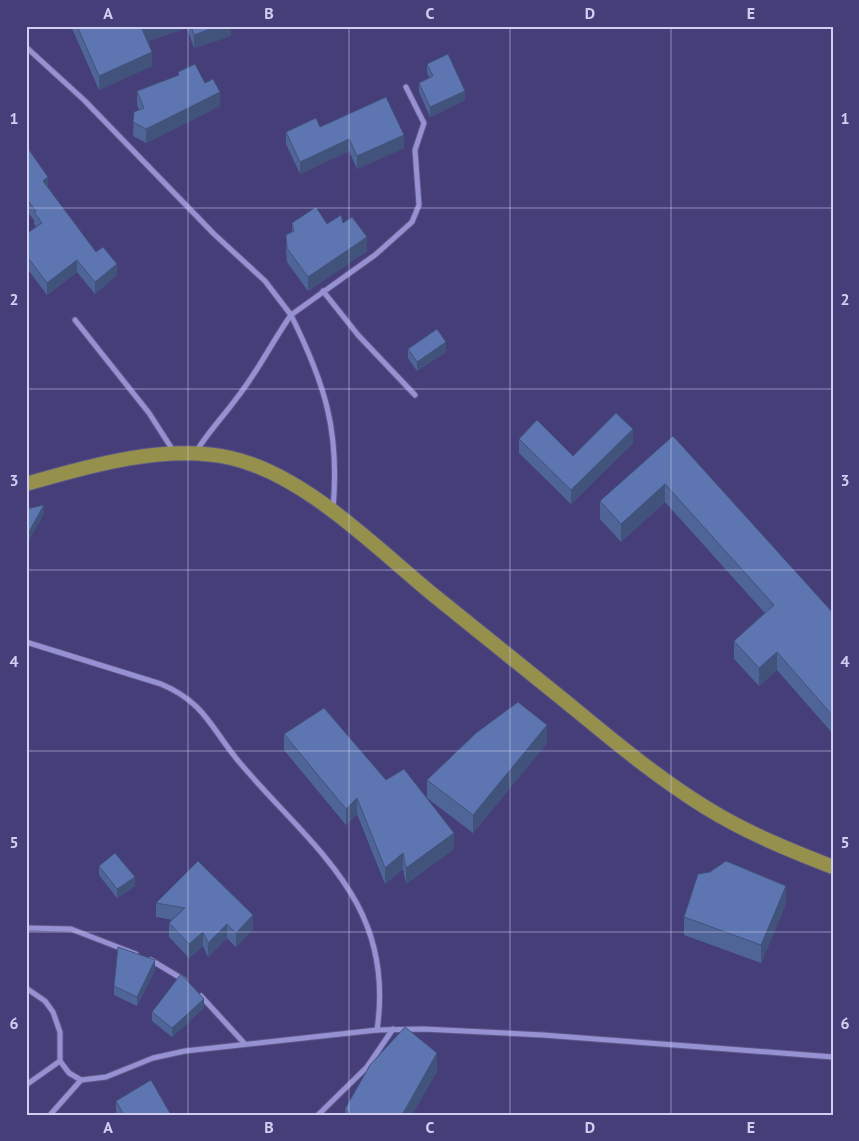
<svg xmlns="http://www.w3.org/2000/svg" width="859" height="1141" font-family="'PT Sans',sans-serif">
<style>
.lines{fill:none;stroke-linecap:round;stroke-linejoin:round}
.minor-casing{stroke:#5d5788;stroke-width:7}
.trunk-casing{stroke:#5d5788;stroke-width:16}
.minor{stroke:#9591d2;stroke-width:5}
.trunk{stroke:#95904c;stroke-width:14}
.wall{fill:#506597}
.shaded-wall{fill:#41527b}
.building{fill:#5d75b0;stroke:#41527b}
.grid{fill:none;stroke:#d0cff2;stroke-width:1;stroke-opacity:0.55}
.neatline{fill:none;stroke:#d0cff2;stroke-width:2}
.grid-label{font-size:16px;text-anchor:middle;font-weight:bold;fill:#d0cff2}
</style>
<rect width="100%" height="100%" fill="#453e78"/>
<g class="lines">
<defs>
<g id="minor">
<path d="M26,47L84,100L214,234L265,281L291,315C272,342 257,373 236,399C223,417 208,432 196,452"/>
<path d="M323,291L358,335L415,395"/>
<path d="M75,320L149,413L174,452"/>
<path d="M333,509C340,431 325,384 291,315L375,255L412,222L419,205L415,150L424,123L406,87"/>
<path d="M26,642L161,684C206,703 211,729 240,763C312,848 396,902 377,1030"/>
<path d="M26,928L71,929L136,954"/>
<path d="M151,960L184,980"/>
<path d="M26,988L45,1001L53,1012L60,1032V1061L69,1073L81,1080L106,1077L153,1058L185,1051L377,1030L423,1029L543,1035L833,1057"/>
<path d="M201,996L244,1043"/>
<path d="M26,1085L60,1061"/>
<path d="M50,1115L81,1080"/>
<path d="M318,1115L367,1067L393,1029"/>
</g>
<path id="trunk" d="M26,484C88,466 167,443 231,458C306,475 377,549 436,597C479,632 522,666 565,701C610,738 655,776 705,807C745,832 789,850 833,867"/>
</defs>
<use href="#minor" class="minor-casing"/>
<use href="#trunk" class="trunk-casing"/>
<use href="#minor" class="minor"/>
<use href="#trunk" class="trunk"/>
</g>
<g class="wall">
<path d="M71,26H231V36L194,48L187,28L148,41L152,66L99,90Z"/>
<path d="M427,64L465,100L430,117L419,92V83L430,78L427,73Z"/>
<path d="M205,83L220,106L146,143L133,136L134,112L139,110L137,105V91Z"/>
<path d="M320,127L404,148L357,169L349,151L300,174L286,144V132Z"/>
<path d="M26,152L48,188L96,252L117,275L95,294L77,272L47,295L26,267V234L36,227L34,224V220L26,210Z"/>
<path d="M292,223L327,224L343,223L367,251L308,291L287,262L286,249V235L292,232Z"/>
<path d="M408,349L446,352L417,371L408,358Z"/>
<path d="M673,436L833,613V734L777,670L759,686L734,659V641L765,613L665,502L621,542L600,519V501Z"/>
<path d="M519,439L573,456L633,443L571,504L519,453Z"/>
<path d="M284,734L386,780L454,849L406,884L403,869L385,884L357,814L346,825L284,750Z"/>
<path d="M547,743L473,833L427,798V780Z"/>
<path d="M198,861L253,929L236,947L227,938L208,957L203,946L189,958L169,937V923L173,920L156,917V903Z"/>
<path d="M99,866L135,886L117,898L99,875Z"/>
<path d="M786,904L761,963L684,935V917Z"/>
<path d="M155,970L137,1006L114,995V986Z"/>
<path d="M204,1008L172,1037L152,1021V1012Z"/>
<path d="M437,1071L412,1115H345V1109Z"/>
<path d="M116,1101L171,1115H116Z"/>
</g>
<g class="shaded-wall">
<path d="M151,26H187V28L142,43V29Z"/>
<path d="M218,26H231V36L194,48V35Z"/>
<path d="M152,52V66L99,90V76Z"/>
<path d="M465,91V100L430,117V107Z"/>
<path d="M220,92V106L146,143V129Z"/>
<path d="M404,135V148L357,169V156Z"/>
<path d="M349,139V151L300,174V162Z"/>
<path d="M48,177V189L43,181Z"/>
<path d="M367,237V251L308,291V277Z"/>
<path d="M77,260V272L47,295V283Z"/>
<path d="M117,264V275L95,294V282Z"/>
<path d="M446,342V352L417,371V362Z"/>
<path d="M633,429V443L571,504V490Z"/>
<path d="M665,484V502L621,542V524Z"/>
<path d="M44,505V514L26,546V537Z"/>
<path d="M777,652V670L759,686V668Z"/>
<path d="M547,725V743L473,833V815Z"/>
<path d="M357,798V814L346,825V809Z"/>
<path d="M454,833V849L406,884V868Z"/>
<path d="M403,853V869L385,884V868Z"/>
<path d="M135,877V886L117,898V889Z"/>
<path d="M786,886V904L761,963V945Z"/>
<path d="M253,915V929L236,947V933Z"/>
<path d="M227,924V938L208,957V943Z"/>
<path d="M203,932V946L189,958V944Z"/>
<path d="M155,960V970L137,1006V997Z"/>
<path d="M204,999V1008L172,1037V1028Z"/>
<path d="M437,1053V1071L412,1115H402Z"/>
</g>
<g class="building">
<path d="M77,26H151L142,29L152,52L99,76Z"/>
<path d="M191,26H218L194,35Z"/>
<path d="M448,54L465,91L430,107L419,83L433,76L427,64Z"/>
<path d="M195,64L205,83L213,79L220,92L146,129L133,122L134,112L144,108L137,91L179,75L178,72Z"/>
<path d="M386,97L404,135L357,156L349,139L300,162L286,132L316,118L320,127Z"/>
<path d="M29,150L48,177L43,181L96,252L103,247L117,264L95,282L77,260L47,283L26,255V234L42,223L34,212L36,211L26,198V152Z"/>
<path d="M316,207L327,224L341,215L343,223L352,217L367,237L308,277L287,248L286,235L294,231L292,223Z"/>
<path d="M437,329L446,342L417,362L408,349Z"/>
<path d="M616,413L633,429L571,490L519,439L537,420L573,456Z"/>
<path d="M673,436L833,613V716L777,652L759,668L734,641L774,605L665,484L621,524L600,501Z"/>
<path d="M44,505L26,537V509Z"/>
<path d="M518,702L547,725L473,815L427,780L476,733Z"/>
<path d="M324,708L386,780L404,769L454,833L406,868L403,853L385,868L357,798L346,809L284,734Z"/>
<path d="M115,853L135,877L117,889L99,866Z"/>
<path d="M198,861L253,915L236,933L227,924L208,943L203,932L189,944L169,923L185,908L156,903Z"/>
<path d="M726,861L786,886L761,945L684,917L698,874L710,872Z"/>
<path d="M118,947L155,960L137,997L114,986Z"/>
<path d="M181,974L204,999L172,1028L152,1012Z"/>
<path d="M405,1027L437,1053L402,1115H350L345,1109L370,1065Z"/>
<path d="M151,1080L171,1115H124L116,1101Z"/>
</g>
<path class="grid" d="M188,26V1115M349,26V1115M510,26V1115M671,26V1115M26,208H833M26,389H833M26,570H833M26,751H833M26,932H833"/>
<rect width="859" height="1141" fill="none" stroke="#453e78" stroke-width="55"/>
<rect x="28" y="28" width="804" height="1086" class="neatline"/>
<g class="grid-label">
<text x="108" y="19">A</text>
<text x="269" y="19">B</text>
<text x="430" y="19">C</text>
<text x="590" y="19">D</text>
<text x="751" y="19">E</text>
<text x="14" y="124">1</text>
<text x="845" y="124">1</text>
<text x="14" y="305">2</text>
<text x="845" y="305">2</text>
<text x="14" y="486">3</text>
<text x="845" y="486">3</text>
<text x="14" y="667">4</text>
<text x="845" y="667">4</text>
<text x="14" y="848">5</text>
<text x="845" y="848">5</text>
<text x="14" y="1029">6</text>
<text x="845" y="1029">6</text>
<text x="108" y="1133">A</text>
<text x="269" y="1133">B</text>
<text x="430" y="1133">C</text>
<text x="590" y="1133">D</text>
<text x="751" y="1133">E</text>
</g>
</svg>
